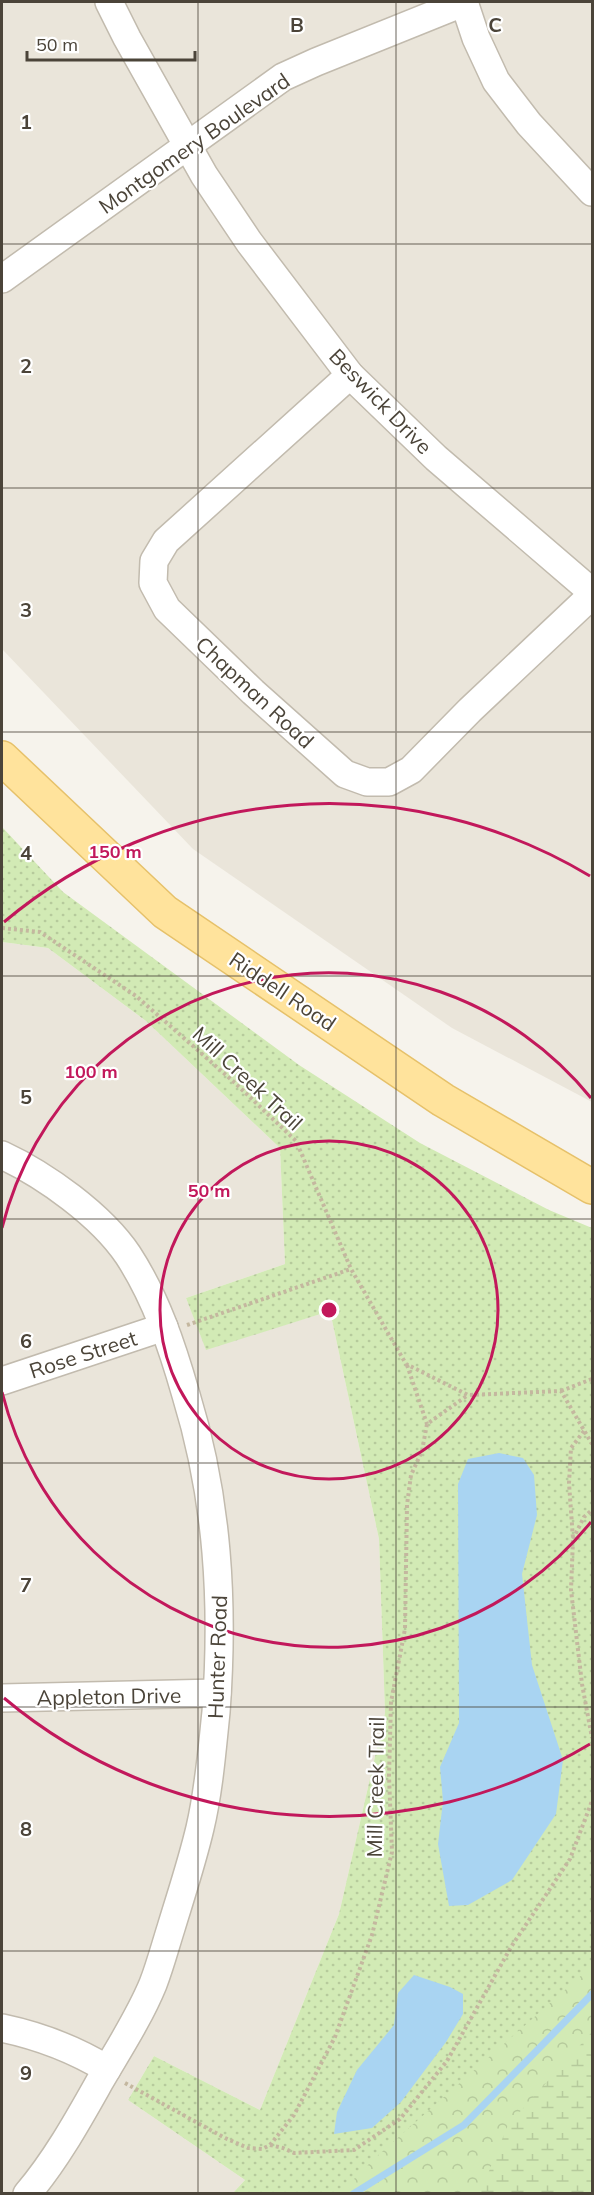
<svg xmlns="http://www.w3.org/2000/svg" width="594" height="2195" font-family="Mulish,sans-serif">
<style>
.residential{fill:#eae5da}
.grass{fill:url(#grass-dots)}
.forest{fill:url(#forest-crowns)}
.wetland{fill:url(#wetland-marsh)}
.water{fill:#a9d4f2}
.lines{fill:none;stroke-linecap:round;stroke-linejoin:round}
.stream{stroke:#a9d4f2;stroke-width:7}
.minor-casing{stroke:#c2bbae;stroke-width:30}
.primary-casing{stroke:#e6c16a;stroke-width:36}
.path{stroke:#c4b79f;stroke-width:4;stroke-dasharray:3 3;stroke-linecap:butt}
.minor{stroke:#fff;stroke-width:27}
.primary{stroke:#ffe39c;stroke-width:33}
.grid{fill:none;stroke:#4b4439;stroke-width:1.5;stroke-opacity:0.55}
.ring{fill:none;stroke:#c2185b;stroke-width:3}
.labels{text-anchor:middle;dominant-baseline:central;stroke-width:4.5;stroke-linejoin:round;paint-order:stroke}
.street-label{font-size:21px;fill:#4b4439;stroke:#fff}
.grid-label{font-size:20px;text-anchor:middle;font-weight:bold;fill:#4b4439;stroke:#fff;stroke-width:4.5;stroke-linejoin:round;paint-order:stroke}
.centre{fill:#c2185b;stroke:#fff;stroke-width:3}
.ring-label{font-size:18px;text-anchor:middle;font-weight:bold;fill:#c2185b;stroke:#fff;stroke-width:4.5;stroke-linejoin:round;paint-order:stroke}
</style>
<defs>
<pattern id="grass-dots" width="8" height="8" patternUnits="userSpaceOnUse" patternTransform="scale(1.5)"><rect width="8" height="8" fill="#d2eab5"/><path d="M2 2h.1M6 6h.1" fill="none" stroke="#b6ca9c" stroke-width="1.8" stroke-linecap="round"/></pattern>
<pattern id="forest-crowns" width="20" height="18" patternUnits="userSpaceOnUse" patternTransform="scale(1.5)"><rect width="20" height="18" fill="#d2eab5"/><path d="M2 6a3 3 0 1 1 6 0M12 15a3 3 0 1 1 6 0" fill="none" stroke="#b6ca9c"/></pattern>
<pattern id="wetland-marsh" width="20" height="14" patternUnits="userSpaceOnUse" patternTransform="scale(1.5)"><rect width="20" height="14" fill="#d2eab5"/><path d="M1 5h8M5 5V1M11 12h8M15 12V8" fill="none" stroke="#b6ca9c"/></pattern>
</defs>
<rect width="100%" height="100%" fill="#f6f3ec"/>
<g class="residential">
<path d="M2,2H592V1102L452,1028L193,849L2,649Z"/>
<path d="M2,942L48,948L146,1021L280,1148L285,1264L186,1298L206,1349L330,1311L379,1539L385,1713L339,1914L260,2110L154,2056L128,2100L245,2180L233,2193L2,2194Z"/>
</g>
<path class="grass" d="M2,827L63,892L299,1065L420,1143L549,1210L592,1228V2193H233L245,2180L128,2100L154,2056L260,2110L339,1914L385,1713L379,1539L330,1311L206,1350L186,1298L285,1264L280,1148L146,1021L48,948L2,942Z"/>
<path class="forest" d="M592,1966V2193L339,2194L375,2158Z"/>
<path class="wetland" d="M592,2032V2193H480L508,2125Z"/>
<g class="water">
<path d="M499,1453L523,1458L534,1475L537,1515L522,1574L532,1665L563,1760L556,1814L512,1880L468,1905L449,1906L438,1844L443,1801L440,1767L459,1723L458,1484L468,1459Z"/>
<path d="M414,1975L450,1987L463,1994V2014L446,2042L401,2102L372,2128L334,2134L337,2112L357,2070L394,2025L398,1993Z"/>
</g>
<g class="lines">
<path class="stream" d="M353,2194L464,2125L592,1994"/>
<defs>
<g id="minor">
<path d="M109,2L127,38L204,175L249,242L350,375L436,458L592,592"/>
<path d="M464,2L476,38L496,81L529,124L592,192"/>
<path d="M2,279L283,77L316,62L465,2"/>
<path d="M350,375L166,541L154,561L153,583L167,609L253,692L345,774L367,782H389L411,770L470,710L592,595"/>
<path d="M2,1155C45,1175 101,1215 128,1255C156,1298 172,1346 186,1395C218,1499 224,1604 216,1712C212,1750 209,1790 200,1828C192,1862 181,1895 171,1928C165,1947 160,1966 153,1984C139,2018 118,2050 100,2081C78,2120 56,2160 27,2194"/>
<path d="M2,1381L164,1327"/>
<path d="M2,1698L217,1693"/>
<path d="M2,2028C40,2036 74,2049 107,2069"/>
</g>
<path id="primary" d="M2,758L165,912L443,1100L592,1187"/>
</defs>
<use href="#minor" class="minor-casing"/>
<use href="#primary" class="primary-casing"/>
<g class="path">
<path d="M2,928L40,932L136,996L235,1083L296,1141L351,1269L406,1364L468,1395L561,1391L592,1444"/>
<path d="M187,1325L351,1269"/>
<path d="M407,1365L427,1424"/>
<path d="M561,1391L592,1379"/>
<path d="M584,1431L571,1448L569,1483L573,1539L571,1590L582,1684L592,1738"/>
<path d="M573,1539L584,1517L592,1510"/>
<path d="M125,2083L225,2138L248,2148L262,2149L270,2145L294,2115L335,2037L372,1935L392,1852L389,1776L391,1702L405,1629L407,1505L411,1475L422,1451L427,1424L468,1395"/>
<path d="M270,2145L283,2148L294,2153L354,2150L400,2119L447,2061L511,1947L570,1859L592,1801"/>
</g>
<use href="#minor" class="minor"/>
<use href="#primary" class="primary"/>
</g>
<path class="grid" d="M198,2V2194M396,2V2194M2,244H592M2,488H592M2,732H592M2,976H592M2,1219H592M2,1463H592M2,1707H592M2,1951H592"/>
<g class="ring">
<circle cx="329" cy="1310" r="169"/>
<path d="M591 1522A337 337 0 0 1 2 1392M2 1228A337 337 0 0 1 591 1098"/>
<path d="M590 1744A506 506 0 0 1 4 1698M4 922A506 506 0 0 1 590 876"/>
</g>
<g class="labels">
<g class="street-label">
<text transform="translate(194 143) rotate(-35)">Montgomery Boulevard</text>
<text transform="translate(381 401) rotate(46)">Beswick Drive</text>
<text transform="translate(255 692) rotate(43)">Chapman Road</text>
<text transform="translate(283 991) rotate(34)">Riddell Road</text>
<text transform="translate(248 1078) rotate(43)">Mill Creek Trail</text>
<text transform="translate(83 1354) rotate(-18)">Rose Street</text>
<text transform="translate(217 1657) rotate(-88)">Hunter Road</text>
<text transform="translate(109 1696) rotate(-1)">Appleton Drive</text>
<text transform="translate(375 1787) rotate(-89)">Mill Creek Trail</text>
</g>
</g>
<g class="grid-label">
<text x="297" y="32">B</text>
<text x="495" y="32">C</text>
<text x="26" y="129">1</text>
<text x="26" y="373">2</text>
<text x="26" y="617">3</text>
<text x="26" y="860">4</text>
<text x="26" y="1104">5</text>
<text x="26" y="1348">6</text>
<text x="26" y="1592">7</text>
<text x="26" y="1836">8</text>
<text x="26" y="2080">9</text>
</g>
<circle cx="329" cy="1310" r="9" class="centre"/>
<g class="ring-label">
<text x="115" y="858">150 m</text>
<text x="91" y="1078">100 m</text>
<text x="209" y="1197">50 m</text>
</g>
<rect width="594" height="2195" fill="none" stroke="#4b4439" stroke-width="6"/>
<path d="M27 51v9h168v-9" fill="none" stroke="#4b4439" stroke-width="3"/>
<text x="36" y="51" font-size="18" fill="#4b4439" stroke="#ffffff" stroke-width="4.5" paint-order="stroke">50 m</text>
</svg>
